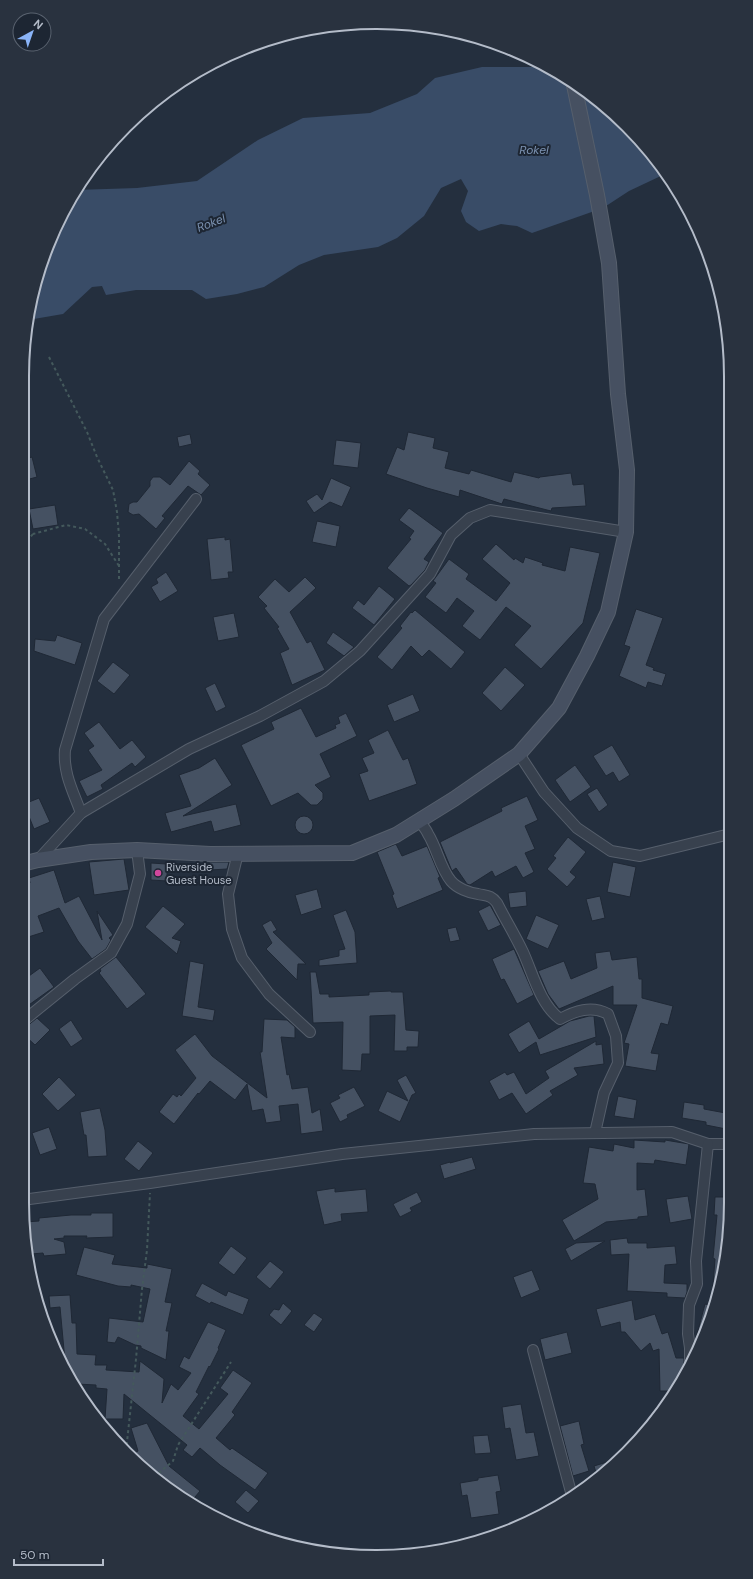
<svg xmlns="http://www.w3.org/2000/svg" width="753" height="1579" font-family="'DM Sans',sans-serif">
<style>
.water{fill:#394c67}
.building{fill:#455162;stroke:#1f2835}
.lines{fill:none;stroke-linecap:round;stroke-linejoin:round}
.street-casing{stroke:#565f6c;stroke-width:12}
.secondary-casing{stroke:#565f6c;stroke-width:16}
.path{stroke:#44595c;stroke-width:2;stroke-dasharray:3 3;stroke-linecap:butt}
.street{stroke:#38414e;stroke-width:10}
.secondary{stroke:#465061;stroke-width:14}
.hotel-dot{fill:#d1479c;stroke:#1d2633;stroke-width:1.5}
.labels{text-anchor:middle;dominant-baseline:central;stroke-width:4;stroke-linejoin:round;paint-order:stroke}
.poi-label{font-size:11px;fill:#b4bcc9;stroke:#1d2633;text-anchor:start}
.water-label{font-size:12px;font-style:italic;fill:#7c92b1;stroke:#1d2633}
.rim{fill:none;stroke:#b4bcc9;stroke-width:2}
</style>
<rect width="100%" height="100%" fill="#242f3e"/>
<path class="water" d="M482,67H543L592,95L658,161L665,174L629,191L603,208L532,233L517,226L501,224L479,231L466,222L461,211L468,191L461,179L441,188L424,216L397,238L378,247L324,255L299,265L264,287L237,294L206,299L192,290H136L106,295L102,286L92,287L63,314L28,320L29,307L49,241L76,190L137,188L197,181L258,140L303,118L370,113L417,94L435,78Z"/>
<g class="building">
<path d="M408,432L435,438L433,448L449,452L445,468L469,474L471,470L511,482L514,472L539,478L540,477L571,473L573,485L584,484L586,506L552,508L551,511L504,499L502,504L460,490L459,497L427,488L386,474L397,447L404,450Z"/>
<path d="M190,434L192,444L179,447L177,437Z"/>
<path d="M336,440L361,443L358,468L333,465Z"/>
<path d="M32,457L37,477L22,481V460Z"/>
<path d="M189,461L200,471L198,474L210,485L201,495L188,486L162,516L165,518L156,529L139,514L133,515L128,512L129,504L133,502H137L150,486V481L153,477H160L170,485Z"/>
<path d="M331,478L351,487L342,507L330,502L314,513L306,501L317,494L322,500Z"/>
<path d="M55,505L58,525L33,529L29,509Z"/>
<path d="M409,508L443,533L424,559L429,562L425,570L411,585L409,586L387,568L411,539L409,538L414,531L399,520Z"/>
<path d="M317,521L340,526L336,547L312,542Z"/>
<path d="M225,537V540L230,539L233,572H228L229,578L211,580L207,539Z"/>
<path d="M496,544L514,560L515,558L523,563L525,557L543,563L542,565L565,571L570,547L600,553L583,623L541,669L514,645L531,626L506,607L480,640L462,626L474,611L457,598L446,613L425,597L436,583L433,581L449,559L469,574L466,579L496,601L510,583L482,559Z"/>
<path d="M166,572L178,591L160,602L151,587L158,583L156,579Z"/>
<path d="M305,577L316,588L290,612L307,643L311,641L325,670L292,685L280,653L289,649L277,628L279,627L264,608L267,606L258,597L275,579L289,592Z"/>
<path d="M379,586L395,599L374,625L352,608L358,600L364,605Z"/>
<path d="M636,609L663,618L646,665L654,668L653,670L666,674L662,686L648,682L646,688L619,676L630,647L624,645Z"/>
<path d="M415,610L465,652L451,669L429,650L422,657L411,646L392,670L377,657L402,628L400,626L411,612L412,613Z"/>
<path d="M234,613L239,637L218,641L213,617Z"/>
<path d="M333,632L354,647L344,656L326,643Z"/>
<path d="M57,635L82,643L75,665L34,651L35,639L55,641Z"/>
<path d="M113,662L130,675L114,694L97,681Z"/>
<path d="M505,667L525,685L501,711L482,693Z"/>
<path d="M215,683L226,707L216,712L205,688Z"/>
<path d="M413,694L420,711L394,722L387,705Z"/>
<path d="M301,708L316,737L336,728L335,725L340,723L338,717L346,713L357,736L320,754L331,777L315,785L323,793V799L317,805H311L298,793L271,806L241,745L274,729L271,722Z"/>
<path d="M99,722L120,749L132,740L146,757L135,767L132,763L101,785L103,789L87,797L79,781L102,770L88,750L94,746L84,733Z"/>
<path d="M388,730L403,760L408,758L417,784L369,801L359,774L368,771L362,758L374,753L368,740Z"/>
<path d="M612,745L630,775L619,782L613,772L606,776L593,756Z"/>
<path d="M215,758L232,785L183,816L236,804L241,825L214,832L211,821L171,832L165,813L191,806L179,775L199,768Z"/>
<path d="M575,765L591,787L570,802L555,780Z"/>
<path d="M597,788L608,805L599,812L587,794Z"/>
<path d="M527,796L538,820L525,826L535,849L525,853L534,872L523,878L516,866L495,877L492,871L470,885L467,884L456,868L452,871L440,842L502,811L501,808Z"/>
<path d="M39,798L50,822L34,829L24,804Z"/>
<circle cx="304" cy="825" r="9"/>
<path d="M568,837L586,852L570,872L576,877L567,887L547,869L556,858L553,856Z"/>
<path d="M396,844L402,856L427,846L440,877L438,878L443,890L397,909L392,895L394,894L377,852Z"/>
<path d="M124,859L129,890L94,895L89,862Z"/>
<path d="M209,862H229L227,869L210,870Z"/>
<path d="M613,862L636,867L630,897L607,892Z"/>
<path d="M151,863L167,864V881L151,880Z"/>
<path d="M54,870L65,903L79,896L102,940L97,911L113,935L109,938L111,940L106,949L92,959L78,941L59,908L38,916L44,932L22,939V885L30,883L29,878Z"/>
<path d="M317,889L322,908L301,915L295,895Z"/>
<path d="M526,891L527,906L510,908L508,893Z"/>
<path d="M600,896L605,918L592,921L586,899Z"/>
<path d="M490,905L501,925L488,931L478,911Z"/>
<path d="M163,906L185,924L172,938L181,941L177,954L145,927Z"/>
<path d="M346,910L355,932L357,963L319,966V960L339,956V950L345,949L333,915Z"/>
<path d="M536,915L559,925L548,949L526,939Z"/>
<path d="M271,920L277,930L273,932L306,964H298L297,980L266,949L272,943L262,925Z"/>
<path d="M456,927L460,940L450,942L447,929Z"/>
<path d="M514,949L534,995L517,1004L504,979L501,980L492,959Z"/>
<path d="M610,951L612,960L637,957L639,979H642V998L673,1006L668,1025L661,1023L651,1053L659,1054L656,1071L625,1066L629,1044L624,1043L637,1005H613V986L559,1009L548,994L538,971L564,961L571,979L597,968L595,953Z"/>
<path d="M116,957L146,994L127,1009L99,973L101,971L100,969Z"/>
<path d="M190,961L204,964L198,1007L215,1010L213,1021L182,1016Z"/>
<path d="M40,968L54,987L26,1007L28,1009L22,1014V981Z"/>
<path d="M310,972H316L320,994H329V997L369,995V992L391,991V992H403L406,1030L419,1031L418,1047H407V1051H394L395,1015L370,1016V1054H362L361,1071L342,1070L343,1022L313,1023Z"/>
<path d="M589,1016H594L596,1037L540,1055L536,1042L519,1053L508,1034L529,1021L539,1039L570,1021Z"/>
<path d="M37,1018L50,1030L35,1045L22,1033V1028L26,1027Z"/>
<path d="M264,1019L287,1020L295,1027V1038L281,1037L287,1075L289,1074L292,1089L308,1087L312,1113L320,1109L323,1131L301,1134L298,1104L279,1106L281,1121L266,1123L263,1109L252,1111L247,1084L235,1100L210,1081L199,1094L198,1093L174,1124L159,1112L173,1094L177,1097L179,1094L181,1096L196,1078L175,1050L195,1034L212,1056L267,1098L260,1052H262Z"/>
<path d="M71,1020L83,1039L71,1047L59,1029Z"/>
<path d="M596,1041V1045L602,1044L604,1064L574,1068L578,1075L550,1091L553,1095L526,1114L512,1093L499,1100L489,1081L505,1072L507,1075L514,1072L526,1094L549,1078L545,1071Z"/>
<path d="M406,1075L416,1093L412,1095L400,1122L378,1111L387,1091L408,1101L397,1080Z"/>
<path d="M59,1077L76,1095L58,1111L42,1094Z"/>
<path d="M354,1087L365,1106L347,1115L348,1118L340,1122L330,1103L340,1098L338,1095Z"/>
<path d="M618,1096L637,1100L634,1119L614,1116Z"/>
<path d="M684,1102L704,1105V1109L731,1114V1130L706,1125V1122L682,1118Z"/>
<path d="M100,1108L105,1130L107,1156L88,1157L86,1135H84L80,1112Z"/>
<path d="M49,1127L57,1149L40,1155L32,1133Z"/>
<path d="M634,1140L665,1142V1140L689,1144L686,1165L655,1160L654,1164L637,1163V1190L645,1189L648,1216L638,1217V1219L606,1222L574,1241L562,1220L598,1199L595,1184L583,1183L589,1147L613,1151L614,1144L634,1148Z"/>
<path d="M138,1141L153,1153L139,1171L124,1159Z"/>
<path d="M472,1157L476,1169L444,1179L440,1165L450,1162V1163Z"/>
<path d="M335,1188V1192L366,1189L368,1212L341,1214L342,1221L324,1225L316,1191Z"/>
<path d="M417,1192L422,1202L410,1208L412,1211L400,1217L393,1204Z"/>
<path d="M688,1196L692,1219L670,1223L666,1199Z"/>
<path d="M715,1197H731L724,1272L716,1299L712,1298L715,1259L713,1258L717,1215H714Z"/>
<path d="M91,1213H113V1237L86,1238L87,1236H64V1238L54,1239L64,1242L66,1254L44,1256L43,1253L31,1254L25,1222L39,1221V1218L71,1215H91Z"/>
<path d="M627,1238L628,1243H647V1248L675,1246L677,1264L665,1265L664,1283L687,1284V1292L685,1298L667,1297V1293L627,1291L629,1254L611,1255L610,1240Z"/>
<path d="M605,1241L571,1261L565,1249L576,1243Z"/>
<path d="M231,1246L247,1258L234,1275L218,1263Z"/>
<path d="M84,1247L115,1255L112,1264L147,1268V1264L172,1269L165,1302L172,1303L166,1331H169L166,1360L141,1348V1346L135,1345L118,1337L115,1343L107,1342L109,1318L143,1322L150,1289L131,1285V1287L118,1286L76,1275Z"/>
<path d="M270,1261L284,1272L270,1289L256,1277Z"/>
<path d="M532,1270L540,1290L521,1298L513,1277Z"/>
<path d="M202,1283L226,1296L228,1291L249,1299L243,1315L211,1302L210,1304L195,1296Z"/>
<path d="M70,1295L72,1323H76L77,1354L96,1355L95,1365H107L106,1370L139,1372L140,1361L164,1379L162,1403L171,1384L178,1390L191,1373L179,1367L184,1356L189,1359L208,1322L226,1330L218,1348L219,1349L210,1367L209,1366L196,1392L199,1394L183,1416L199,1429L228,1394L220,1388L233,1370L252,1383L232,1412L235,1415L216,1438L230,1450L232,1448L268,1473L255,1490L220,1465L200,1448L192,1457L183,1450L187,1445L124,1394L123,1419H105L107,1389L96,1388V1385L77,1384L65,1361L60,1307L50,1308L49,1296Z"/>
<path d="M632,1300L635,1320L655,1314L662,1334L668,1332L676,1358H684V1364L686,1366L671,1391H660L659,1349L653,1351L650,1343L641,1351L625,1332H621L620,1322L601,1327L596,1309Z"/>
<path d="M283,1303L292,1311L281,1325L269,1315L274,1309L279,1310Z"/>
<path d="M705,1304L714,1306L703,1340L696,1338Z"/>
<path d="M314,1313L323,1319L314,1332L304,1325Z"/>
<path d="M567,1332L572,1353L545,1360L540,1339Z"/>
<path d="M521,1404L526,1433L534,1432L539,1456L516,1460L510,1428L505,1429L502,1407Z"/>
<path d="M579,1421L584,1444L581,1445L589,1471L573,1476L560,1426Z"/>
<path d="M147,1423L169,1466L200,1491L190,1503L143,1469L138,1464L133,1454L138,1451L131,1428Z"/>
<path d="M488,1435L491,1453L475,1454L473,1436Z"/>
<path d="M620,1458L608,1469L598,1479L594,1466Z"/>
<path d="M498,1475L501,1491L496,1492L499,1514L471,1518L467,1495L462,1496L460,1483L478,1480V1478Z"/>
<path d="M246,1490L259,1501L248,1513L235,1502Z"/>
</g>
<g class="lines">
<defs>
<g id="street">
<path d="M519,754L544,792L577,828L611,851L640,856L730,834"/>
<path d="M81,813C73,791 63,773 65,750L104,619L196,499"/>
<path d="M419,821C422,825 426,829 428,834C437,848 440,868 451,881C457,888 469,893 478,894C487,896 491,895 497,903C505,919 515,935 523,952C533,974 540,1004 560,1019C575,1011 591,1005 608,1014L616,1036L618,1063L604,1093L595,1133"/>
<path d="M238,853L228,894L232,929L242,958L269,994L310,1032"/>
<path d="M38,860L81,813L189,749L260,716L324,681L360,651L430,574L451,535L470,518L490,510L626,532"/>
<path d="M22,1022L75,979L111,953L127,924L140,874L137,850"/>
<path d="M22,1200L150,1183L342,1154L534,1134L672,1132L708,1144H727L731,1145"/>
<path d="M533,1350L572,1496"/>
<path d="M690,1361V1348L688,1334L689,1305L697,1284L696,1261L708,1144"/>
</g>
<path id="secondary" d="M22,864L38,860L91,852L137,850L210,854L352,853L396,835L454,799L519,754L559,708L587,656L608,612L626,532L627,470L618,394L609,263L597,195L574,85"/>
</defs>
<use href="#street" class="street-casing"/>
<use href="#secondary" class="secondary-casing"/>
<g class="path">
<path d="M49,357L87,432L97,457L113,490L117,512L119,536V582"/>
<path d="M22,528L33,534L66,525L85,529L105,544L119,566"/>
<path d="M22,552L28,540L33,534"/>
<path d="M126,1451L136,1359L142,1289L147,1250L150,1193"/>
<path d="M154,1477L173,1461L178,1445L231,1362"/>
</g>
<use href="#street" class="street"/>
<use href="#secondary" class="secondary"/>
</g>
<circle class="hotel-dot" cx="158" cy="873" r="4"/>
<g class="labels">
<g class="poi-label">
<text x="166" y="867">Riverside<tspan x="166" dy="13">Guest House</tspan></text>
</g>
<g class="water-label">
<text x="534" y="150">Rokel</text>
<text transform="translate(211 223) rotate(-21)">Rokel</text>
</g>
</g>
<path d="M0 0H753V1579H0ZM376 29H377A347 347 0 0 1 724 376V1203A347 347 0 0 1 377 1550H376A347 347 0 0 1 29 1203V376A347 347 0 0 1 376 29Z" fill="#29323f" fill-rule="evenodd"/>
<path class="rim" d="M376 29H377A347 347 0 0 1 724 376V1203A347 347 0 0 1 377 1550H376A347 347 0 0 1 29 1203V376A347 347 0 0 1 376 29Z"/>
<g transform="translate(32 32) rotate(40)"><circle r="19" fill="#1d2633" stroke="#59626f"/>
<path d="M0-3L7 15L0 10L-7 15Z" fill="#8ab4f8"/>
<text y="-6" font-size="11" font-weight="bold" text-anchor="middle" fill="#b4bcc9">N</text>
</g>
<path d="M14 1559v6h89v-6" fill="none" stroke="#b4bcc9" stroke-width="2"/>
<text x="20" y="1559" font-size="12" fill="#b4bcc9" stroke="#1d2633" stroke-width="3" paint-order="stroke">50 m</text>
</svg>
